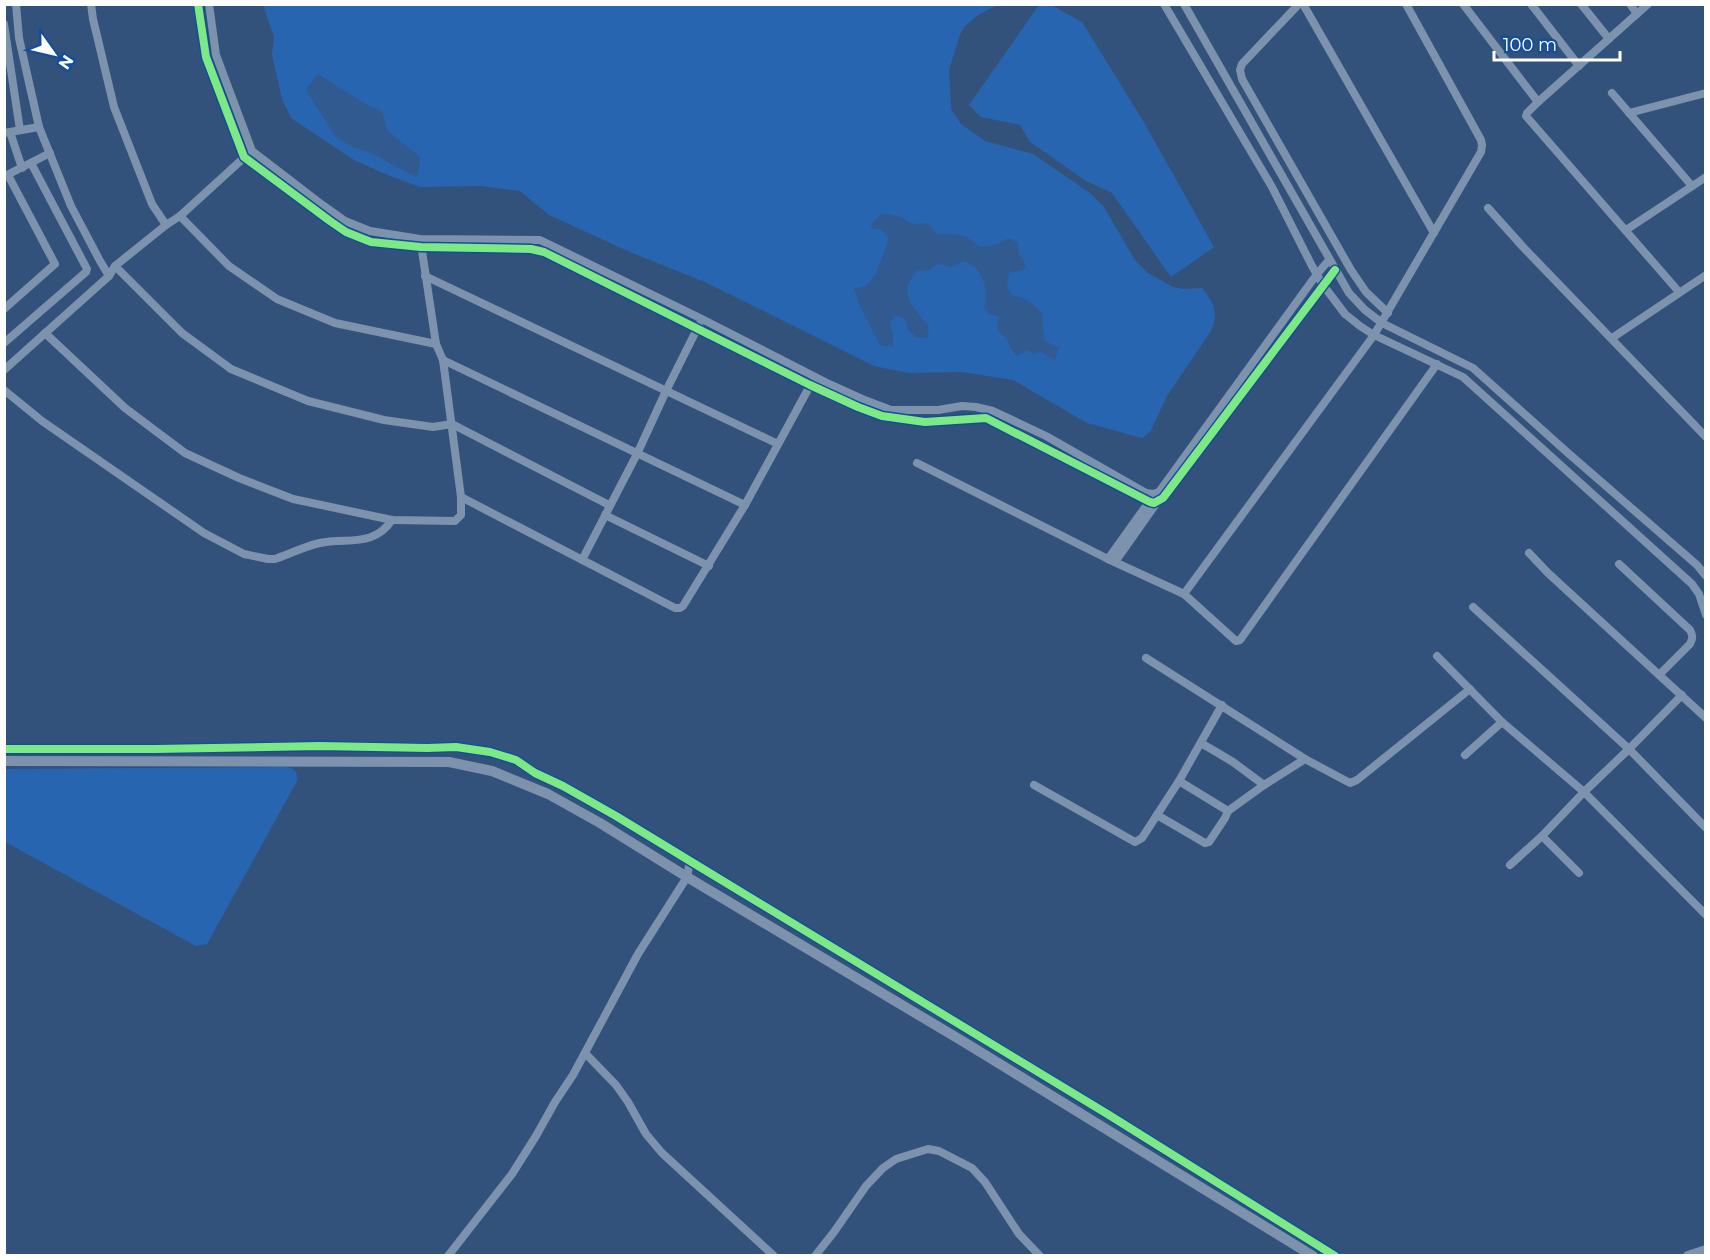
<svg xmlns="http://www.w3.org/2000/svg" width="1710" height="1260" font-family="Montserrat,sans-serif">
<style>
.green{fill:#2865b0}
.water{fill:#315a91}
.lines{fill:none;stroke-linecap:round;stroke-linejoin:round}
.minor{stroke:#7d92ad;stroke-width:8}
.tertiary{stroke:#7d92ad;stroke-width:10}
.cycleway-casing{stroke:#134e9a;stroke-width:11}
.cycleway{stroke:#7ce984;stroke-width:8}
</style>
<rect width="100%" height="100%" fill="#32527b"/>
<g class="green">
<path d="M263,5H998L978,15L964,27L960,35L949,70L951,109L961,124L985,141L1033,154L1090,193L1104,207L1135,260L1148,273L1173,287L1183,289L1202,288C1214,303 1219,313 1211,331L1167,396L1150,432L1142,438L1087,423L1013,380L962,372L908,373L874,366L705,282L630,252L549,215L520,191L481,186L420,187L390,176L354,160L291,118L282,99L272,55L274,37Z"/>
<path d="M1039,5H1051L1082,22L1142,119L1214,247L1171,277L1112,193L1086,181L1030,142L1020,125L981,117L969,105Z"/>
<path d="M287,767C296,769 297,772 297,781L207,944L196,946L5,842L4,769Z"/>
</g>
<g class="water">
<path d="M318,74L369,106L382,111L387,130L420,157L419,169L416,177L369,152L352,147L335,136L306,90Z"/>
<path d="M881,214H890L901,217L912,224L927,223L937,234C958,235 962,231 980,247C984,246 987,247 991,246C1004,243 1005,234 1018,243L1019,254L1027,267L1023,270L1009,273L1007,287L1012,295C1026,298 1034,303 1043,315L1042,326L1045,341L1059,348L1055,360L1041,352L1033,354L1027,350L1017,356L1010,348L1007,339L997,330L998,316L989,314L984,307C988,295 985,278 976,268C973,265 967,263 963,261L952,267L938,264L928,271H917C896,294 914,307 929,327L927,338H917L908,330L905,319L896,315L890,323L893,335V347L880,345L858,302L854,288C857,288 861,288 864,286C877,280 884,251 889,238L881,229H872L871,224Z"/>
</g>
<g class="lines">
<g class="minor">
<path d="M16,4L19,38L39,127L71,206L100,261L109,276"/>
<path d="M91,4L93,19L114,107L152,204L166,225"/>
<path d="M198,4L206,57L244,157L330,221L346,232L371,242L421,247L531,249L544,252L810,385L858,407L882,416L925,422L986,418L1150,502L1154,503L1163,498L1335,270"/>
<path d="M209,4L216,55L252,151L317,201L345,221L370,231L420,239L540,240L702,319L829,384L862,399L891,410H938L962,406L976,407L993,411L1046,436L1146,493L1153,494L1159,492L1317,274L1329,260"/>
<path d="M1164,4L1272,187L1312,266L1323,285L1345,314L1360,326L1374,335L1463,377L1692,584L1699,594L1706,615"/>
<path d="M1184,4L1349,293L1365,310L1382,323L1473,368L1568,453L1697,565L1706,576"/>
<path d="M1299,4L1242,64L1240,70L1242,79L1351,270L1366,292L1388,313"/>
<path d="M1303,4L1434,233"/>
<path d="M1463,4L1538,102"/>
<path d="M1531,4L1579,66"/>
<path d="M1581,4L1609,39"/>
<path d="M1630,4L1637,14"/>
<path d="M1648,4L1538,102L1527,113L1526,116L1679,292"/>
<path d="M4,24L20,130"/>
<path d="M1612,93L1692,186"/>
<path d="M1629,113L1706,93"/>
<path d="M10,132L22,168"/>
<path d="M4,133L39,127"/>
<path d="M5,176L50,153"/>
<path d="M1488,208L1523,247L1706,437"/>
<path d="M180,216L229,266L277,299L335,323L436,344"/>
<path d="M1626,230L1706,177"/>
<path d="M115,266L182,333L231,369L308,401L384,420L433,427L452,424L609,505"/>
<path d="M425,276L778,444"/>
<path d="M4,309L55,264L8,175"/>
<path d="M45,333L125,408L185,453L239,478L293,499L392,520L455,521L461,515V497L443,360L436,344L421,244"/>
<path d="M1612,338L1706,275"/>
<path d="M4,343L86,272L87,269L31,163"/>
<path d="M443,360L745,505"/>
<path d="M4,370L109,276L115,266L166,225L180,216L247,155"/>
<path d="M4,390L42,421L204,533L244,554L268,559H275C290,554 305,546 320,543C347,537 373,548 392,520"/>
<path d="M917,463L1108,559L1184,594L1236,641L1240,640L1437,364"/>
<path d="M461,497L675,608H680L683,606L745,505L812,382"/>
<path d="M605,515L709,566"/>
<path d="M1529,553L1548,573L1706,718"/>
<path d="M1108,559L1151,499"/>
<path d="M582,560L637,454L666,391L699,325"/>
<path d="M1115,562L1158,501"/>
<path d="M1619,564L1690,630C1693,636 1693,638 1690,644L1659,675"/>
<path d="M1184,594L1374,335L1481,152L1482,145L1481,140L1406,4"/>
<path d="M1473,607L1629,749L1706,828"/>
<path d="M1437,656L1502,722L1584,792L1706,915"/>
<path d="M1146,658L1305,759L1350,783L1357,780L1470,689"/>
<path d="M1201,743L1233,762L1264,785"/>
<path d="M1465,755L1502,722"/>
<path d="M1179,781L1228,811"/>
<path d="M1034,785L1135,842L1142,838L1179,781L1222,705"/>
<path d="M1157,815L1205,843L1209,842L1225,818L1228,811L1264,785L1305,759"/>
<path d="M1542,836L1579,873"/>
<path d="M1510,865L1542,836L1584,792L1629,749L1682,695"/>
<path d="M585,1053L616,1085L628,1102L646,1134L662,1153L774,1256"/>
<path d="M448,1256L512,1174L536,1136L555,1102L573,1075L638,954L687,877L690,861"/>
<path d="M815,1256L834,1232L866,1186L883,1168L896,1159L928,1149L939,1151L972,1168L985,1182L1019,1234L1040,1256"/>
</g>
<g class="tertiary">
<path d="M4,749H155L320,746L427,748L456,747L490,752L516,760L535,773L563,786L616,816L690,861L1109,1115L1335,1256"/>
<path d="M4,761L449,762L492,771L548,794L600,823L687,877L964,1042L1313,1256"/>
<path d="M1688,1256L1706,1250"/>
</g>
<defs>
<g id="cycleway">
<path d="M198,4L206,57L244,157L330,221L346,232L371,242L421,247L531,249L544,252L810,385L858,407L882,416L925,422L986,418L1150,502L1154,503L1163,498L1335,270"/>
<path d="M4,749H155L320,746L427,748L456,747L490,752L516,760L535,773L563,786L616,816L690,861L1109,1115L1335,1256"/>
</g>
</defs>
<use href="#cycleway" class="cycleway-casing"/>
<use href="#cycleway" class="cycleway"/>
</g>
<rect width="1710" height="1260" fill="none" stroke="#ffffff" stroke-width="12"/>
<g transform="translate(54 54) rotate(124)" stroke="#134e9a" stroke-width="4.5" paint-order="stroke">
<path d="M0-4.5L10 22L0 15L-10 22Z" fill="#ffffff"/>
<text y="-9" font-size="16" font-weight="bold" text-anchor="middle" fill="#ffffff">N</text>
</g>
<path d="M1494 51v9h126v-9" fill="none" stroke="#ffffff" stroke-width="3"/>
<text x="1503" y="51" font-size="18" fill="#ffffff" stroke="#134e9a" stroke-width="4.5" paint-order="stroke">100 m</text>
</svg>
